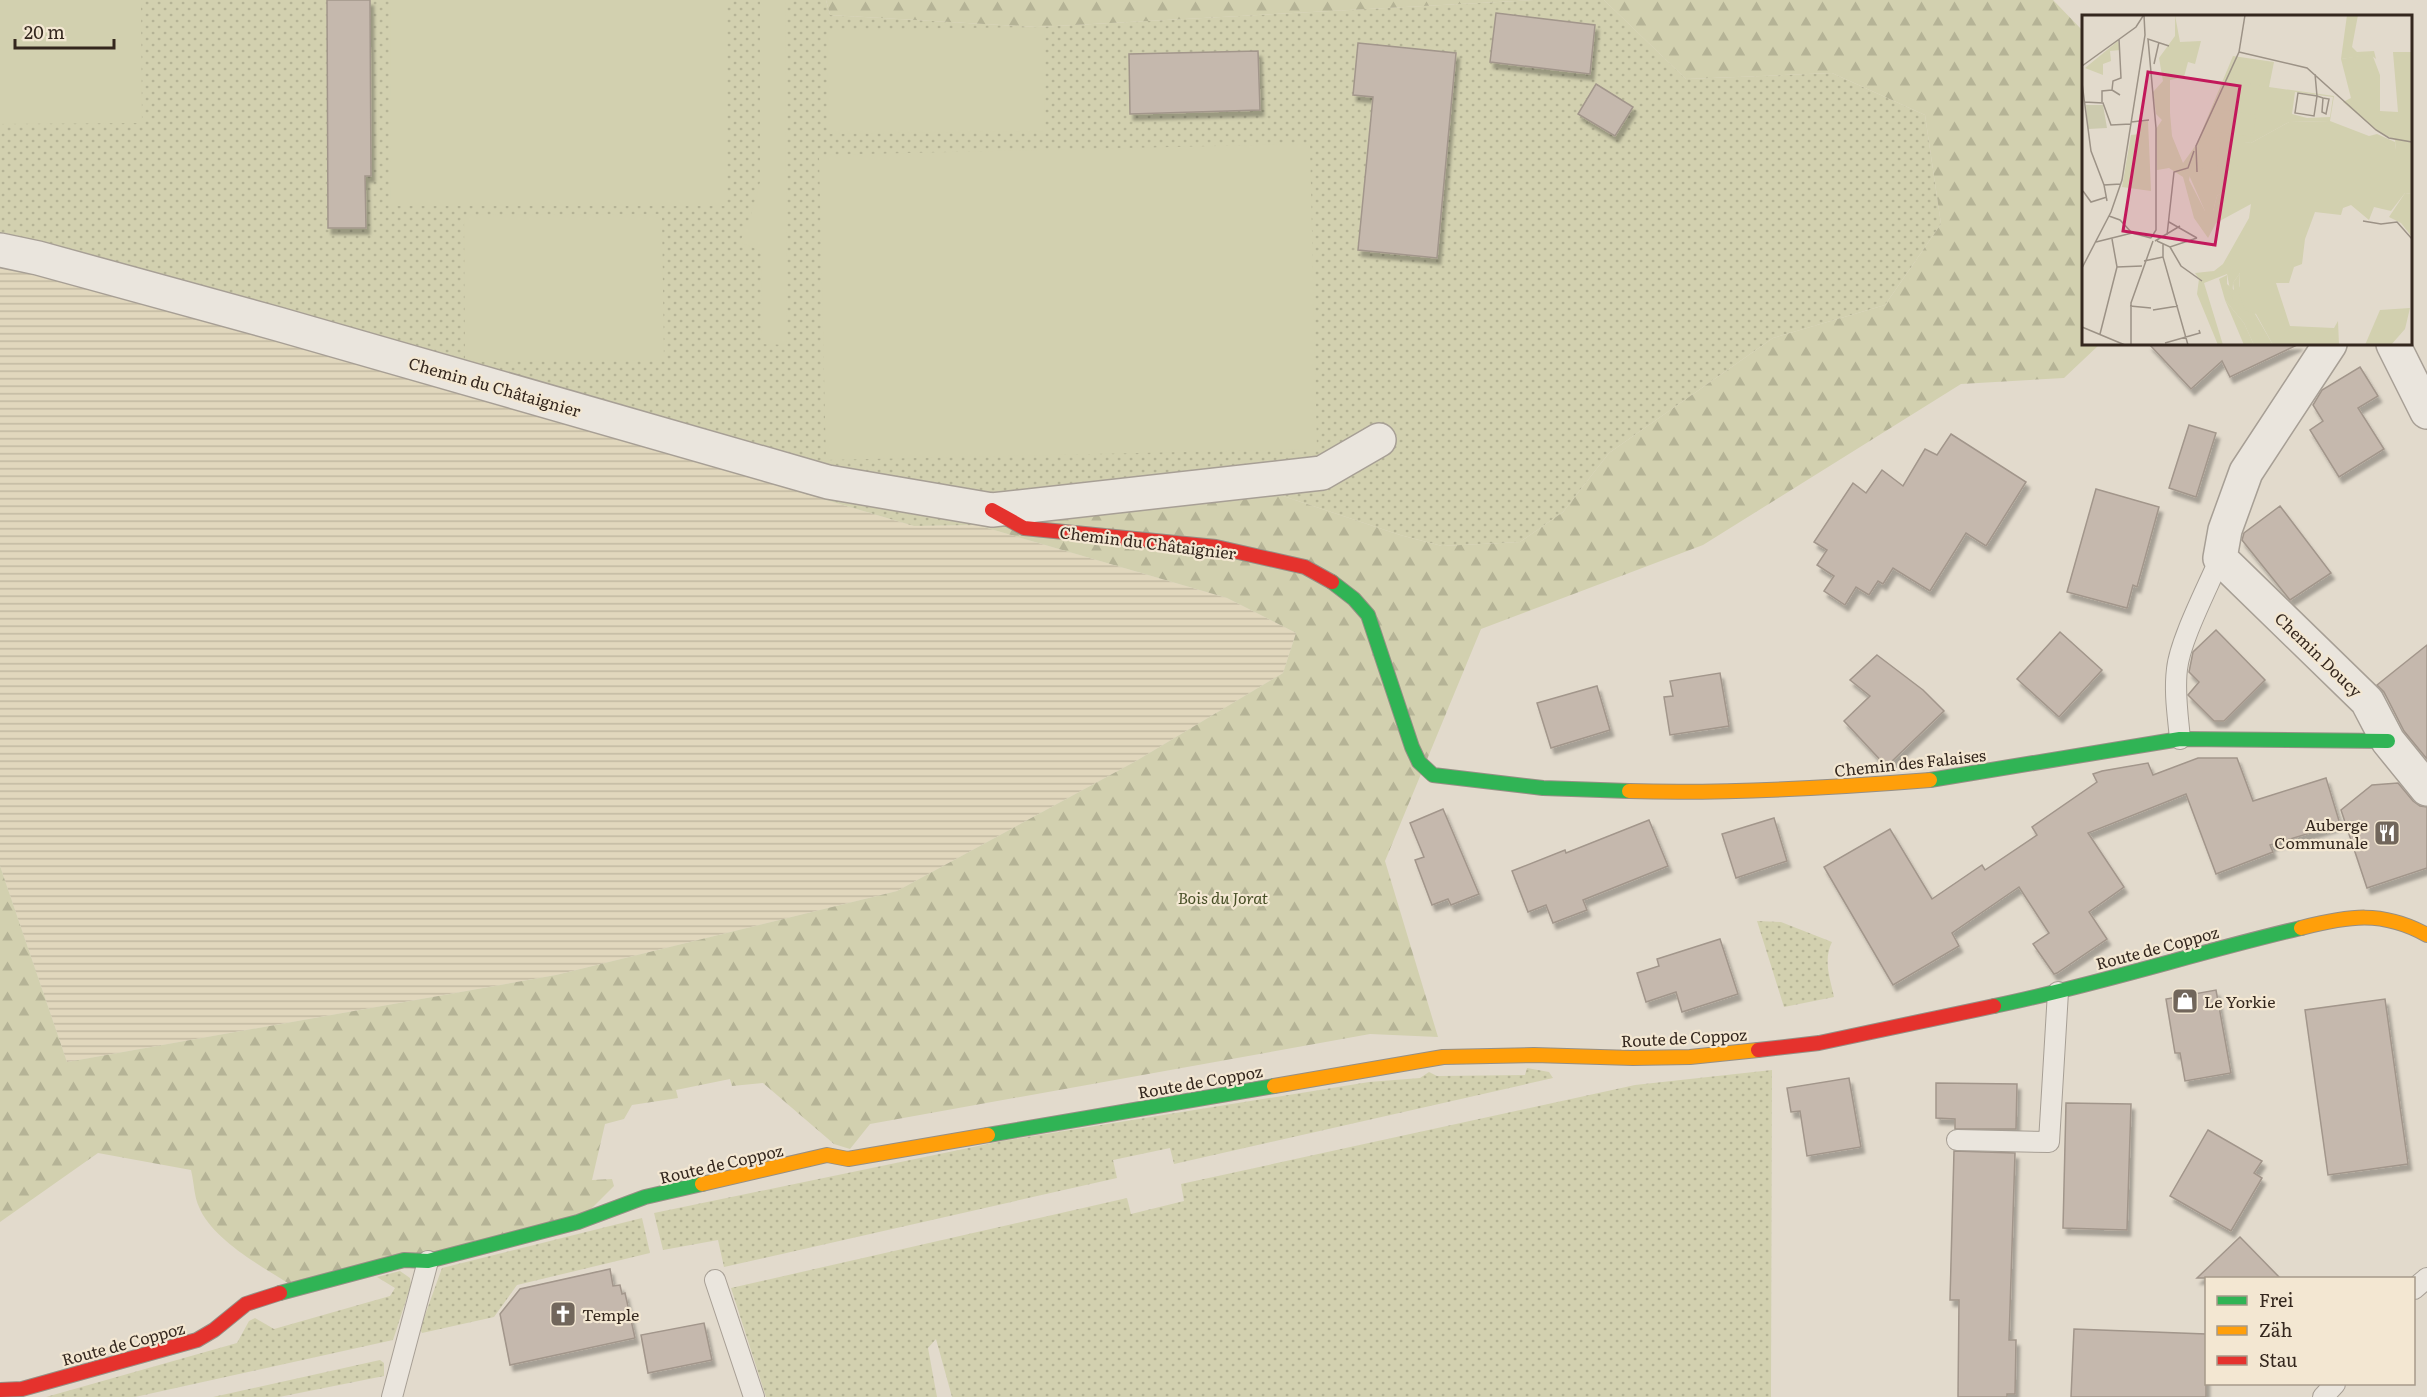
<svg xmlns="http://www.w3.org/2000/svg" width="2427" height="1397" font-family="Literata,serif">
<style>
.farmland{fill:url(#farmland-rules)}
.grass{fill:url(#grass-dots)}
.forest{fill:url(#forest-firs)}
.garden{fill:#d2d0af}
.building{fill:#c5b8ad;stroke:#a2968b;stroke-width:1.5;filter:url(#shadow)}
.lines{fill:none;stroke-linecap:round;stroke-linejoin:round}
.lane-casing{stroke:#a79f95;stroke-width:22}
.street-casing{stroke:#a79f95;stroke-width:36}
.fast-casing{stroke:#968f85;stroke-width:16}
.slow-casing{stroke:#968f85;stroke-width:16}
.jam-casing{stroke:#968f85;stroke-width:16}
.lane{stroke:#eae5dd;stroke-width:20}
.street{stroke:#eae5dd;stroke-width:33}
.fast{stroke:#30b455;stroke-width:14}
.slow{stroke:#ff9f0a;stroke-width:14}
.jam{stroke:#e5322d;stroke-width:14}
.labels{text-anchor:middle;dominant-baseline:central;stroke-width:4.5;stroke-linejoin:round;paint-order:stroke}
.street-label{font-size:16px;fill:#34271e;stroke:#f3e7d2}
.poi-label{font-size:16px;fill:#34271e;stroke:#f3e7d2;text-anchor:start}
.park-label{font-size:16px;font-style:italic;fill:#474f26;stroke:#f3e7d2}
.inset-road{fill:none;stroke:#9c9286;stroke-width:1.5}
.view{fill:#c2185b;fill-opacity:0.15;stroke:#c2185b;stroke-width:3}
.inset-edge{fill:none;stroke:#34271e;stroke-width:3}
</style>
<defs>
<pattern id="farmland-rules" width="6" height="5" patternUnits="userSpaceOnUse" patternTransform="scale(1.5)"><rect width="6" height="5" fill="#e1d7bd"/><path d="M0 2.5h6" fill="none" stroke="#c2b9a2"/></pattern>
<pattern id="grass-dots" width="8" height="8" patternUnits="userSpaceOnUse" patternTransform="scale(1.5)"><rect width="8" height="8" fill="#d2d0af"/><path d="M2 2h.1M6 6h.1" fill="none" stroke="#b5b396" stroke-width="1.8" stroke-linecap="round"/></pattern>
<pattern id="forest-firs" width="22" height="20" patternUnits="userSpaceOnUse" patternTransform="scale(1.5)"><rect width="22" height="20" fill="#d2d0af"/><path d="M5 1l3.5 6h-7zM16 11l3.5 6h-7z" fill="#b5b396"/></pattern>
<filter id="shadow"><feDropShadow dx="3.5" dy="6" stdDeviation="1.5" flood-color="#0004"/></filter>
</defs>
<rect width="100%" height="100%" fill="#e2dacc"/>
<path class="farmland" d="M0,267L133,295L914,526L977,525L1227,598L1296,633L1283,673L1136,761L897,891L556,975L67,1062L0,866Z"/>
<g class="grass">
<path d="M0,0H826L830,15L1037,27L1534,0H1604L1686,79L1832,73L1925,115L1941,224L1885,305L1773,338L1609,453L1563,512L1520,542L1442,546L1400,535L1274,493L977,525L914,526L133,295L0,267Z"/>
<path d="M1757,921L1781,922L1832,942C1823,960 1830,978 1834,997L1784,1007Z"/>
<path d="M1527,1068L1549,1072L1553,1078L1174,1164L1170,1148L1113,1160L1117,1178L724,1267L718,1240L663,1250L654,1213L1002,1141L1369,1082L1420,1078L1429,1072L1437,1076L1525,1075Z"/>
<path d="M1772,1070L1771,1397H952L936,1339L928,1348L937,1397H766L731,1288L1127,1198L1131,1214L1184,1201L1181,1184L1635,1085Z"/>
<path d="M642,1218L650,1253L517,1285L494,1317L422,1333L420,1329L442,1268Z"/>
<path d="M400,1271L410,1278L411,1285L393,1340L135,1397H46L237,1343L249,1321L255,1318L274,1329L390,1296L395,1288L377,1277Z"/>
<path d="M380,1360L384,1363V1376L279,1397H213Z"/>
</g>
<g class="forest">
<path d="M826,0H1534L1037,27L830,15Z"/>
<path d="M1604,0H2053L2083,31L2084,344H2100L2064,378L1961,384L1703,545L1481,629L1385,861L1438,1037L1370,1034L870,1124L850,1149L834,1144L763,1083L732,1086L730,1079L676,1090L678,1098L632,1105L624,1119L605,1124L592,1180L612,1179L614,1186L578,1222L296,1288C266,1269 213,1241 199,1207C194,1197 194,1182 191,1170L98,1153L0,1222V866L67,1062L556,975L897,891L1136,761L1283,673L1296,633L1227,598L977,525L1274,493L1400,535L1442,546L1520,542L1563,512L1609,453L1773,338L1885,305L1941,224L1925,115L1832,73L1686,79Z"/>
</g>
<g class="garden">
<path d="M0,0H141L142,123L0,124Z"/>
<path d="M390,0H725V206H391Z"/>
<path d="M760,0H785L787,345L762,344L761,251L740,242L751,215L760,182Z"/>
<path d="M1044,27L1045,131L828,134L827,30Z"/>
<path d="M1310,144L1317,449L826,460L819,155Z"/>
<path d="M662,214L664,360L465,362L464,215Z"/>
</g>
<g class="building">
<path d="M327,0H370L371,176H365L366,228H328Z"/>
<path d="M1496,13L1595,25L1590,74L1490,62Z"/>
<path d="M1358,43L1456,53L1437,258L1358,250L1373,97L1353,95Z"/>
<path d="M1258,51L1260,110L1130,114L1129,54Z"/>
<path d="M1596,84L1633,107L1615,136L1578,114Z"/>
<path d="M2149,344H2299L2230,377L2222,361L2191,389Z"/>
<path d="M2360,367L2378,396L2358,408L2384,449L2339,477L2310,430L2323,421L2313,405L2322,390Z"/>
<path d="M2189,425L2216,433L2196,497L2169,488Z"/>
<path d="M1951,434L2026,482L1986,546L1966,533L1930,591L1893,568L1883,584L1878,581L1869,595L1856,587L1845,605L1824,591L1834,576L1817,565L1827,550L1814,542L1853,483L1866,493L1882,470L1903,486L1925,449L1937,455Z"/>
<path d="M2096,489L2159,507L2137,587L2133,585L2127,608L2067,592Z"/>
<path d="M2280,506L2331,573L2290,600L2242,540L2244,533Z"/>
<path d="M2216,630L2265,680L2224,721H2214L2188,695L2199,682L2189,672L2193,652Z"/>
<path d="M2060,632L2102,670L2059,717L2017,679Z"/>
<path d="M2427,645V759L2404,731L2384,692L2377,685Z"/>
<path d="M1877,655L1923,690L1944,711L1889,764L1885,765L1844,721L1870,696L1850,680Z"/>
<path d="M1720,673L1729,726L1670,735L1664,697L1673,696L1670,681Z"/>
<path d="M1597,686L1610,730L1551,748L1537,703Z"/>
<path d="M2198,758H2237L2253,801L2326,778L2340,824L2270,845L2273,852L2216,874L2186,794L2088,833L2124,887L2089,912L2107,939L2057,973L2054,974L2033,944L2049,933L2019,887L1952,933L1959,946L1893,985L1824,867L1890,829L1932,899L1982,865L1985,870L2037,835L2032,827L2097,782L2093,774L2102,771L2148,763L2153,775Z"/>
<path d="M2398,783L2413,801L2420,806L2427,807V868L2367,888L2341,810L2372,785Z"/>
<path d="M1443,809L1479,894L1451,905L1448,899L1432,905L1415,860L1424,857L1410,823Z"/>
<path d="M1774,818L1787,861L1736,878L1722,834Z"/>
<path d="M1649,820L1668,866L1583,900L1587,910L1553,923L1546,905L1528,912L1512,871L1565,850L1566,853Z"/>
<path d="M1720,939L1738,994L1682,1012L1676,992L1646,1002L1637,973L1659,966L1657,959Z"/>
<path d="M2216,990L2231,1073L2185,1081L2180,1053H2175L2166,999Z"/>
<path d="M2385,999L2408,1164L2328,1175L2305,1010Z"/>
<path d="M1849,1078L1861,1147L1807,1156L1800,1111L1791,1112L1787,1088Z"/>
<path d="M1936,1083L2017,1084L2016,1129H1955V1119L1936,1118Z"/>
<path d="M2066,1103L2131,1104L2127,1230L2063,1228Z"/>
<path d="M2208,1130L2262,1161L2254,1173L2262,1178L2231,1231L2170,1196Z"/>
<path d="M1954,1151L2015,1153L2009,1340H2016L2015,1394H2007V1397H1958L1959,1300H1950Z"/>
<path d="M2240,1237L2280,1278H2197Z"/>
<path d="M610,1269L613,1286L620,1285L622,1294L625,1293L635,1338L510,1365L500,1314L520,1289Z"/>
<path d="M704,1323L712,1360L648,1373L641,1335Z"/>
<path d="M2074,1329L2206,1334V1397H2071Z"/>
</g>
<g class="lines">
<defs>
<g id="lane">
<path d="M2180,739C2178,716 2174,693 2177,669C2180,640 2208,587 2220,558"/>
<path d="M1957,1140L2049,1142L2058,992"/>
<path d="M715,1280L754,1397"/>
<path d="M2414,1289L2427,1278"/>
<path d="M392,1397L428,1261"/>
<path d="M2323,1397L2335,1384"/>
</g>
<g id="street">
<path d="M0,250L38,258L278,324L828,482L992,510L1322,473L1379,440"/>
<path d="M2330,344L2246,472L2225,530L2220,558L2367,701L2388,741L2427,789"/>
<path d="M2393,344L2427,412"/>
</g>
<g id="fast">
<path d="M1332,582L1354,599L1368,615L1412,747L1419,762L1433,775L1543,788L1629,791"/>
<path d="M1930,780L2180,739L2388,741"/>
<path d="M1994,1006C2097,985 2198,952 2301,928"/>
<path d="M988,1135L1274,1086"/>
<path d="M280,1293L404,1260L428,1261L578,1222L645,1197L702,1184"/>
</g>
<g id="slow">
<path d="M1629,791C1729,794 1830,788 1930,780"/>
<path d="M2301,928C2348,916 2382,910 2427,935"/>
<path d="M1274,1086L1443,1057L1534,1055L1633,1058L1690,1057L1758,1050"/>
<path d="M702,1184L827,1155L848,1159L988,1135"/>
</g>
<g id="jam">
<path d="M992,510L1024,528L1216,547L1305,567L1332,582"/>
<path d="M1758,1050L1819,1043L1994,1006"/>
<path d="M0,1390L22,1389L197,1340L214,1330L246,1304L280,1293"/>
</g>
</defs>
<use href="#lane" class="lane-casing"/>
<use href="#street" class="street-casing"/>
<use href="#fast" class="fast-casing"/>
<use href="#slow" class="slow-casing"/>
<use href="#jam" class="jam-casing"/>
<use href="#lane" class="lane"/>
<use href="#street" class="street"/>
<use href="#fast" class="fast"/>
<use href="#slow" class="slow"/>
<use href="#jam" class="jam"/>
</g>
<defs>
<symbol id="restaurant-square" viewBox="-11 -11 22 22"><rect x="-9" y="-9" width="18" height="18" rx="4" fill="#71665b" stroke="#f3e7d2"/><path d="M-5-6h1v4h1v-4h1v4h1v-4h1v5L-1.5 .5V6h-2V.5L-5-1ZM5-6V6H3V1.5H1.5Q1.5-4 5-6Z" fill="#fff"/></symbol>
<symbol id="shop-square" viewBox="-11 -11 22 22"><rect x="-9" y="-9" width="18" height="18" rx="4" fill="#71665b" stroke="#f3e7d2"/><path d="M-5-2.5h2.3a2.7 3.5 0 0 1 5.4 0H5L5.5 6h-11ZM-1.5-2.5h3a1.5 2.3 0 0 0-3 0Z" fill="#fff"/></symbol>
<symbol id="church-square" viewBox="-11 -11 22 22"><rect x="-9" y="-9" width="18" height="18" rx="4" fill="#71665b" stroke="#f3e7d2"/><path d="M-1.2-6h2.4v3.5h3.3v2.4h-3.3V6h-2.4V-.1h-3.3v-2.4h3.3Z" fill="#fff"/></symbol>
</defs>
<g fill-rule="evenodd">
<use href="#restaurant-square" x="2372" y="818" width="30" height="30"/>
<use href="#shop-square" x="2170" y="986" width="30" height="30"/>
<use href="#church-square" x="548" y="1299" width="30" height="30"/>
</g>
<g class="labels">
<g class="street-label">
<text transform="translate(495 386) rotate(16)">Chemin du Châtaignier</text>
<text transform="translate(1148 542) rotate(7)">Chemin du Châtaignier</text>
<text transform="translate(2319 654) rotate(44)">Chemin Doucy</text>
<text transform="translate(1910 762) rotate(-6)">Chemin des Falaises</text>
<text transform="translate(2157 947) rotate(-15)">Route de Coppoz</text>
<text transform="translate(1684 1037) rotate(-3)">Route de Coppoz</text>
<text transform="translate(1200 1081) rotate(-10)">Route de Coppoz</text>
<text transform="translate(721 1163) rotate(-13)">Route de Coppoz</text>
<text transform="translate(123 1343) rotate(-15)">Route de Coppoz</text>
</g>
<g class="poi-label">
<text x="2368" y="824" text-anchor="end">Auberge<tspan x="2368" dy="18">Communale</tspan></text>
<text x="2204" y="1001">Le Yorkie</text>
<text x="582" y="1314">Temple</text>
</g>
<g class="park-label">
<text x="1223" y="897">Bois du Jorat</text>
</g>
</g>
<g transform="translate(2082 15)">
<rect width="330" height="330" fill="#e2dacc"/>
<path d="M36,26L38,35L28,36L29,46L21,49V60L3,53ZM311,37H330V135H314L313,125L294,115L261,87L269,83L259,44L290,39L298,60V96L316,97ZM151,41L192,47L187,72L252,81L248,106L207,107L169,128L149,126L142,176L135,181L131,196H123L107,160L114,130ZM213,77L251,82L248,102L225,103L210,99ZM66,106L69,176L40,172L49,120L58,119L57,107ZM323,178L330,179V222L319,208L307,202ZM158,258L157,271L191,330H172L162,308L143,285L137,264L145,260V269L152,275L151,268Z" fill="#d2d0af" fill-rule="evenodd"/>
<path d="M93,0L98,27L119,26L113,49L106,47L102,62L88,65V98L90,121L101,148L114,130L107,165L123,196H131L135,181L142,176L149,125L169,128L207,107L248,106L287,121L295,119L313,127L314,135H330V179L323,178L309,196L292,192L287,205L269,190L261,193L259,200L233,197L223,224L220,249L212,252L207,268H194L208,311L252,313L256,306L257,330H191L174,299L163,295L157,280L158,258L151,268L150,285L145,259L122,268L141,330H136L115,279L117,264L113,258L132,256L141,249L167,203L169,189L134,208L126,223L112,203L101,162L87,153L75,155L74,114L80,105L74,99L71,77L81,66L77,43L93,21ZM265,0H276L270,32L275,37L292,36L294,44L289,40L259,44ZM143,285L162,308L172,330H162ZM328,293L323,314L309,330H283L298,295Z" fill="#d2d0af"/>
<path d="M4,90H21L25,113L6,114Z" fill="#cccaae"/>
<path d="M154,44L189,49L186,72L151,66ZM141,95L174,100L171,122L137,117V112L128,111L130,98L140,99ZM119,121L139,123L135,156L115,153Z" fill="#d2d0af"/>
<path class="inset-road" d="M37,24L39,63L31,66L30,75L38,80M157,37L225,53L294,115L307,123L330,127M72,49L77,27M0,51L54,12L61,1M233,59L235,81L232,101L213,98L216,78L235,81L241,83L247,84L244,99L240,97L241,83M0,68L9,136L22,170M2,87L21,88L29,110L49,109M20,87V76L30,75M49,107L67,105M115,157L114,131L157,37L163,0M1,176L9,187L25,182M25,186L22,170L39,169M27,201L38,205L50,218M281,206L299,209L315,207L330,224M87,207L115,223M85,220L92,157L106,153L112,136M69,223L74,215V113L66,24L87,31M30,224L35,252L60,251M73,226L98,211M75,226L88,232L115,223M14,227L50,218L69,223M81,229V242L106,330M88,232L99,251L120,266M62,246L81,242M0,253L29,197L40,165L63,20L62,0M48,291L69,293M71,295L96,291M0,312L43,330M18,319L35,252M83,328L118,318L117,315M49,330V288L71,226"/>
<path class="view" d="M66,57L158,71L133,230L41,216Z"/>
<rect width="330" height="330" class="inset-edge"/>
</g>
<rect x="2205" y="1277" width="210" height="108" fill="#f3e7d2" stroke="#a79a8a" stroke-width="1.5"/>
<rect x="2217" y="1296" width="30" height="9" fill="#30b455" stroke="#a79a8a" stroke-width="1.5"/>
<text x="2259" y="1307" font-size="18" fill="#34271e">Frei</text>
<rect x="2217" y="1326" width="30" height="9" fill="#ff9f0a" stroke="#a79a8a" stroke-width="1.5"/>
<text x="2259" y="1337" font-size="18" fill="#34271e">Zäh</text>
<rect x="2217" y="1356" width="30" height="9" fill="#e5322d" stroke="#a79a8a" stroke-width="1.5"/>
<text x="2259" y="1367" font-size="18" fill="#34271e">Stau</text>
<path d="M15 39v9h99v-9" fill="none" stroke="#34271e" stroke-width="3"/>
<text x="24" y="39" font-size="18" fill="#34271e" stroke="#f3e7d2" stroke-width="4.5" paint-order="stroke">20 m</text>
</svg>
